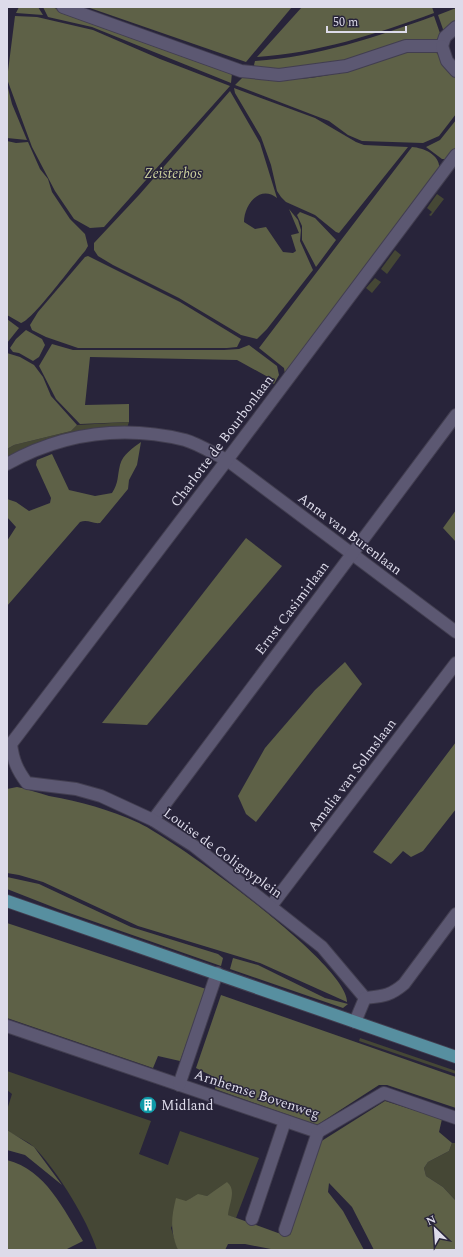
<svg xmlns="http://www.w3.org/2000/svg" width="463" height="1257" font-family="Spectral,serif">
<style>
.green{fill:#454735}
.forest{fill:#5e6147}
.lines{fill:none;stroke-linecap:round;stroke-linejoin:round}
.minor-casing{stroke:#423e50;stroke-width:14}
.major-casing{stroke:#423e50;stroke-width:14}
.minor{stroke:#5c5872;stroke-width:12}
.major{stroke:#578fa0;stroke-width:12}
.labels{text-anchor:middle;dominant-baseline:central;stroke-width:3;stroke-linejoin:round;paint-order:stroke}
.park-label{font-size:14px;font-style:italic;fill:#ced39e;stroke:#28243a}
.street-label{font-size:14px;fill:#dddbea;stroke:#28243a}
.poi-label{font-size:14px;fill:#dddbea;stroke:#28243a;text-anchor:start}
</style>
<rect width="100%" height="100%" fill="#28243a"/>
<g class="green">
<path d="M437,194L444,199L431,216L429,215L432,212L427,208Z"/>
<path d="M395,250L401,255L387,274L381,269Z"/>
<path d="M375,278L381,282L372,293L366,288Z"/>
<path d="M129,422L127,428C84,434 46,438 7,457V449L14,445L71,431L77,425Z"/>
<path d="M360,1038L456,1071V1074L359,1041Z"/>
<path d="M7,1071L151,1121L139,1154L168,1165L180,1131L259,1158L236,1218L227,1215L229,1204L214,1192L207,1196C185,1192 180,1212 171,1228L178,1250H97C87,1219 58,1172 35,1148C27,1140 16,1137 7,1130V1110L12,1094L7,1090Z"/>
<path d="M452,1143H456V1201L443,1187L426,1176L424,1168L428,1162L449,1151Z"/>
</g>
<g class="forest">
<path d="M19,7H38L43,15L16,13Z"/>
<path d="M43,7H52L106,29L232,73L231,83L92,27L48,17Z"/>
<path d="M87,7H292L246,62Z"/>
<path d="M302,7H432L434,13C376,34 318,53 257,57Z"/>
<path d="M456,8V22L444,32L438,15Z"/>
<path d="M15,16L37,17L93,30L160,59L230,86L104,227L90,228L74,219L55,191L32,147L7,79Z"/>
<path d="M434,16L441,36C434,45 420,39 410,41C387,47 365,56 343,61C315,69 284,70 255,67L254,65L255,61C317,57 376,37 434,16Z"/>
<path d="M409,50C417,51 426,49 433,51C441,53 448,72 456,78V114L439,136L423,143L362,141L348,135L329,121L235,85L245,75C257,76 269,79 282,79C325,81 369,65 409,50Z"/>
<path d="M7,84L12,104L27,140L7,138Z"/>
<path d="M234,88L315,118L356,142L364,145L408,147L339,233L336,232L315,215L286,202L281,197L277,191L271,165L261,137L235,93Z"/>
<path d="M230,91L260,143L277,198C260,184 244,205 244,222L255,229L266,227L283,252L293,253L296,251L291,235L299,233L289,209L298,220L301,230L300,241L313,270L267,329L257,339L241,335L179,298L113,265L98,256L94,250V243L139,195Z"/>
<path d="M456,120V149L449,159H442L426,147L440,140Z"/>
<path d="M7,141L16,143L28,142L40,169L48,179L52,192L70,219L85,234L88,246L85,251C74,263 32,321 21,323L7,315Z"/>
<path d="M412,147C425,148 442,156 439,171L285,374L284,368L259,348Z"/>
<path d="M300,212L315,218L336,240L316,267L302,240V226L297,215Z"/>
<path d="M88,256L180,302L241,339L237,347L227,348H78L46,337L32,330L30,325L38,312L85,257Z"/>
<path d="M7,319L19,328L7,343Z"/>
<path d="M26,330L42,339L45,345L39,357L33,361L19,353L13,352L10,348L16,339Z"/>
<path d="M52,344L73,350H224L239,349L249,345L277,366L279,375L274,384L267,380L268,377L237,360L90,357L85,405L129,404V422L80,424L56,399L39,366Z"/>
<path d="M7,353L20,357L34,365L43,377L51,396L77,425L71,431L14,445L7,449Z"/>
<path d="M141,442L137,465L129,480L128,489L100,523C92,524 88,519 80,522L7,606V541L16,527L7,517V499L16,502L29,511L50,503L51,498L36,465L37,460L52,454L69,490L95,496L112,493C119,482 117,477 120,465C123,454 133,448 141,442Z"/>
<path d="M456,510V542L443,528Z"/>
<path d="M246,538L282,566L147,725L102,723Z"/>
<path d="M345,662L362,684L256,822L246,814L238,796L265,748L315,690Z"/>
<path d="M456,742V809L423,851L411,857L403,851L391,864L373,852Z"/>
<path d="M17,787C28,789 38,793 49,796C82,802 108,809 139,823C175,840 349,965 347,1002L260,963L138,926L43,882L19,875L7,873V789Z"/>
<path d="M7,877L39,884L131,927L218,954L223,958L221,966L58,909L7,889Z"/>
<path d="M7,923L206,989L180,1061L158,1056L153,1068L7,1018Z"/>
<path d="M233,958L258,965L325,998L348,1004L343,1008L230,969Z"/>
<path d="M221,995L456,1077V1108L387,1085H379L317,1125L215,1089L216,1078L196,1068Z"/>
<path d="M385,1101L442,1119L439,1132L452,1143L449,1151L428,1162L424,1168L426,1176L443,1187L456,1201V1250H374L352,1207L329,1183L328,1192L343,1211L364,1250H276L245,1244H228L225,1250H178C170,1231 171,1218 176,1198L186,1201L198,1194L207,1196L227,1182C237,1190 229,1204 228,1215L278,1233L290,1235L320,1142Z"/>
<path d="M7,1130L34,1147L62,1185L25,1155L7,1150Z"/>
<path d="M7,1160C46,1170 64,1210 83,1241L65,1250H7Z"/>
</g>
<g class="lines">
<defs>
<g id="minor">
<path d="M63,7L241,71L279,75L346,66L406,46H442L445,37L456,27"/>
<path d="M442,46L447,61L456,71"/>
<path d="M7,464C63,433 123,425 185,440C199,444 214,454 227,460L456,632"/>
<path d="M153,820L456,415"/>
<path d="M271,906L456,663"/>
<path d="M365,998L322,947L194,846L153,820L101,796L76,789L27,783C17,770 13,760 11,744L227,460L456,155"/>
<path d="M365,998C383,996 390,996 404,984L456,914"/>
<path d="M355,1022L365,998"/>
<path d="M7,1026L318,1132L384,1093L456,1118"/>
<path d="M179,1085L217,973"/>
<path d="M252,1219L285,1121"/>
<path d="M285,1230L318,1132"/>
</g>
<path id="major" d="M7,901L456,1057"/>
</defs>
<use href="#minor" class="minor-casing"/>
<use href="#major" class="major-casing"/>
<use href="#minor" class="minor"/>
<use href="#major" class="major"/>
</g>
<defs>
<symbol id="building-disc" viewBox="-11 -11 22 22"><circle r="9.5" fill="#0f9aa8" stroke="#28243a"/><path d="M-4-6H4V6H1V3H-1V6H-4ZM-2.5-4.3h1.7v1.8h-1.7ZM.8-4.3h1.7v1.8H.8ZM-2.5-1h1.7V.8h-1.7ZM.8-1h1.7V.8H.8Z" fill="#fff"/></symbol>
</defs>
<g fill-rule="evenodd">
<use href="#building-disc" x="138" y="1095" width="20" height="20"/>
</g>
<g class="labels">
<g class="park-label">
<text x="173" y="173">Zeisterbos</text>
</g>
<g class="street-label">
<text transform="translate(222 441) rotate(-53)">Charlotte de Bourbonlaan</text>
<text transform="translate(350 534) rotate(37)">Anna van Burenlaan</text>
<text transform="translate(292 608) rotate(-53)">Ernst Casimirlaan</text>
<text transform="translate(352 775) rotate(-53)">Amalia van Solmslaan</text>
<text transform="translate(223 853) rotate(36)">Louise de Colignyplein</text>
<text transform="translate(257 1094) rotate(18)">Arnhemse Bovenweg</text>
</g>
<g class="poi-label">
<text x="161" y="1105">Midland</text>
</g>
</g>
<rect width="463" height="1257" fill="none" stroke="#dddbea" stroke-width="16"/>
<g transform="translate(435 1229) rotate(335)" stroke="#28243a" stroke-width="3" paint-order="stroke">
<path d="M0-3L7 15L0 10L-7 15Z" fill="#dddbea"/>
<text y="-6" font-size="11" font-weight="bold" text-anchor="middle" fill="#dddbea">N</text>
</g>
<path d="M327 26v6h79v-6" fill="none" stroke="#dddbea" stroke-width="2"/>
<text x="333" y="26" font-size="12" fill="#dddbea" stroke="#28243a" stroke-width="3" paint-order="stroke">50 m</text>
</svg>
